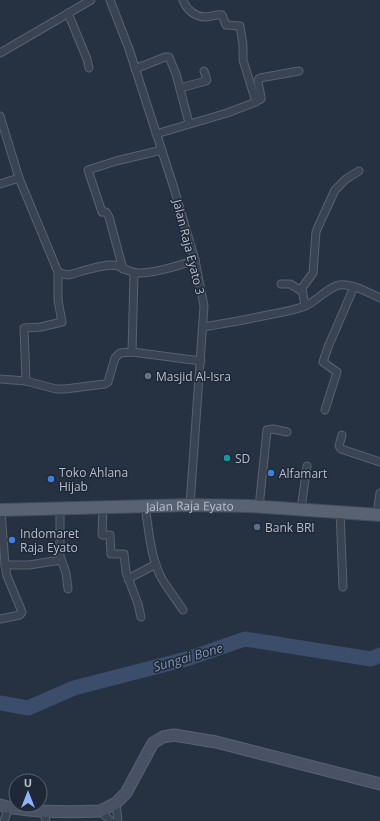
<svg xmlns="http://www.w3.org/2000/svg" width="380" height="821" font-family="'Open Sans',sans-serif">
<style>
.lines{fill:none;stroke-linecap:round;stroke-linejoin:round}
.river{stroke:#3b4d6a;stroke-width:15}
.street-casing{stroke:#58616f;stroke-width:9}
.secondary-casing{stroke:#58616f;stroke-width:13}
.primary-casing{stroke:#444c5b;stroke-width:14}
.street{stroke:#3a4351;stroke-width:7}
.secondary{stroke:#485264;stroke-width:11}
.primary{stroke:#586271;stroke-width:12}
.worship-dot{fill:#6b7280;stroke:#1f2837;stroke-width:1.5}
.culture-dot{fill:#0f9aa8;stroke:#1f2837;stroke-width:1.5}
.shop-dot{fill:#3f7fe0;stroke:#1f2837;stroke-width:1.5}
.service-dot{fill:#5c6f8a;stroke:#1f2837;stroke-width:1.5}
.labels{text-anchor:middle;dominant-baseline:central;stroke-width:3;stroke-linejoin:round;paint-order:stroke}
.street-label{font-size:12px;fill:#b7becb;stroke:#1f2837}
.poi-label{font-size:12px;fill:#b7becb;stroke:#1f2837;text-anchor:start}
.water-label{font-size:13px;font-style:italic;fill:#7e93b2;stroke:#1f2837}
</style>
<rect width="100%" height="100%" fill="#263142"/>
<g class="lines">
<path class="river" d="M0,703L28,708L74,688L190,658L245,639L371,659L380,655"/>
<defs>
<g id="street">
<path d="M110,0L129,49L173,185L195,260L204,306L190,505"/>
<path d="M68,13L87,59L89,68"/>
<path d="M0,53L91,0"/>
<path d="M135,69L165,57H169L176,74L189,123"/>
<path d="M180,88L206,81L207,80L204,71"/>
<path d="M256,101L261,99V97L258,82V80L260,78L299,71"/>
<path d="M0,116L19,178L58,272L63,274L69,275C81,272 106,262 118,266C126,269 132,274 141,273C159,272 178,266 195,260"/>
<path d="M156,134L227,113L256,102L243,60V45L240,26L226,25L222,15C216,14 211,17 205,17C195,17 186,9 183,0"/>
<path d="M0,184L19,178"/>
<path d="M123,269L109,217L106,212H102L88,170L116,161L162,150"/>
<path d="M281,284H290L302,291"/>
<path d="M305,306L302,288L313,273L316,232L318,227L335,190L346,179L359,171"/>
<path d="M203,327C223,324 243,320 263,316C277,313 292,311 305,306C317,301 328,287 339,285C352,283 369,293 380,298"/>
<path d="M132,352L134,273"/>
<path d="M0,379L26,381L56,389H65L105,384L108,382L115,358L120,353L132,352L201,361"/>
<path d="M26,381L24,328L41,327L62,322L58,300V272"/>
<path d="M325,410L337,372L323,362L328,347L354,287"/>
<path d="M342,435L339,446L341,449L380,462"/>
<path d="M145,506C149,530 150,557 162,579C168,589 176,599 183,610"/>
<path d="M103,507L102,535H110L111,554H124L126,572L138,604L141,617"/>
<path d="M259,507L267,430L273,429L287,432"/>
<path d="M60,508V556L66,573L68,589"/>
<path d="M301,509L307,466"/>
<path d="M340,511L343,587"/>
<path d="M377,514L380,493"/>
<path d="M5,565H29L61,560"/>
<path d="M128,579L156,564"/>
<path d="M0,619L20,615L22,612L7,576L5,565L1,510"/>
<path d="M116,803L118,821"/>
<path d="M43,810L46,821"/>
<path d="M100,811L111,821"/>
<path d="M4,821L9,807"/>
</g>
<path id="secondary" d="M0,805C25,813 73,812 100,811L116,803L126,793L153,743L163,737L174,735L216,742L380,784"/>
<g id="primary">
<path id="s1" d="M0,510L190,505L249,506L380,515"/>
</g>
</defs>
<use href="#street" class="street-casing"/>
<use href="#secondary" class="secondary-casing"/>
<use href="#primary" class="primary-casing"/>
<use href="#street" class="street"/>
<use href="#secondary" class="secondary"/>
<use href="#primary" class="primary"/>
</g>
<circle class="worship-dot" cx="148" cy="376" r="4"/>
<circle class="culture-dot" cx="227" cy="458" r="4"/>
<g class="shop-dot">
<circle cx="271" cy="473" r="4"/>
<circle cx="51" cy="479" r="4"/>
<circle cx="12" cy="540" r="4"/>
</g>
<circle class="service-dot" cx="257" cy="527" r="4"/>
<g class="labels">
<g class="street-label">
<text transform="translate(189 247) rotate(76)">Jalan Raja Eyato 3</text>
<text stroke="none"><textPath href="#s1" startOffset="190">Jalan Raja Eyato</textPath></text>
</g>
<g class="poi-label">
<text x="156" y="376">Masjid Al-Isra</text>
<text x="235" y="458">SD</text>
<text x="59" y="472">Toko Ahlana<tspan x="59" dy="14">Hijab</tspan></text>
<text x="279" y="473">Alfamart</text>
<text x="265" y="527">Bank BRI</text>
<text x="20" y="533">Indomaret<tspan x="20" dy="14">Raja Eyato</tspan></text>
</g>
<g class="water-label">
<text transform="translate(188 657) rotate(-16)">Sungai Bone</text>
</g>
</g>
<g transform="translate(28 793)"><circle r="19" fill="#1f2837" stroke="#5c6472"/>
<path d="M0-3L7 15L0 10L-7 15Z" fill="#8fb4f8"/>
<text y="-6" font-size="11" font-weight="bold" text-anchor="middle" fill="#b7becb">U</text>
</g>
</svg>
